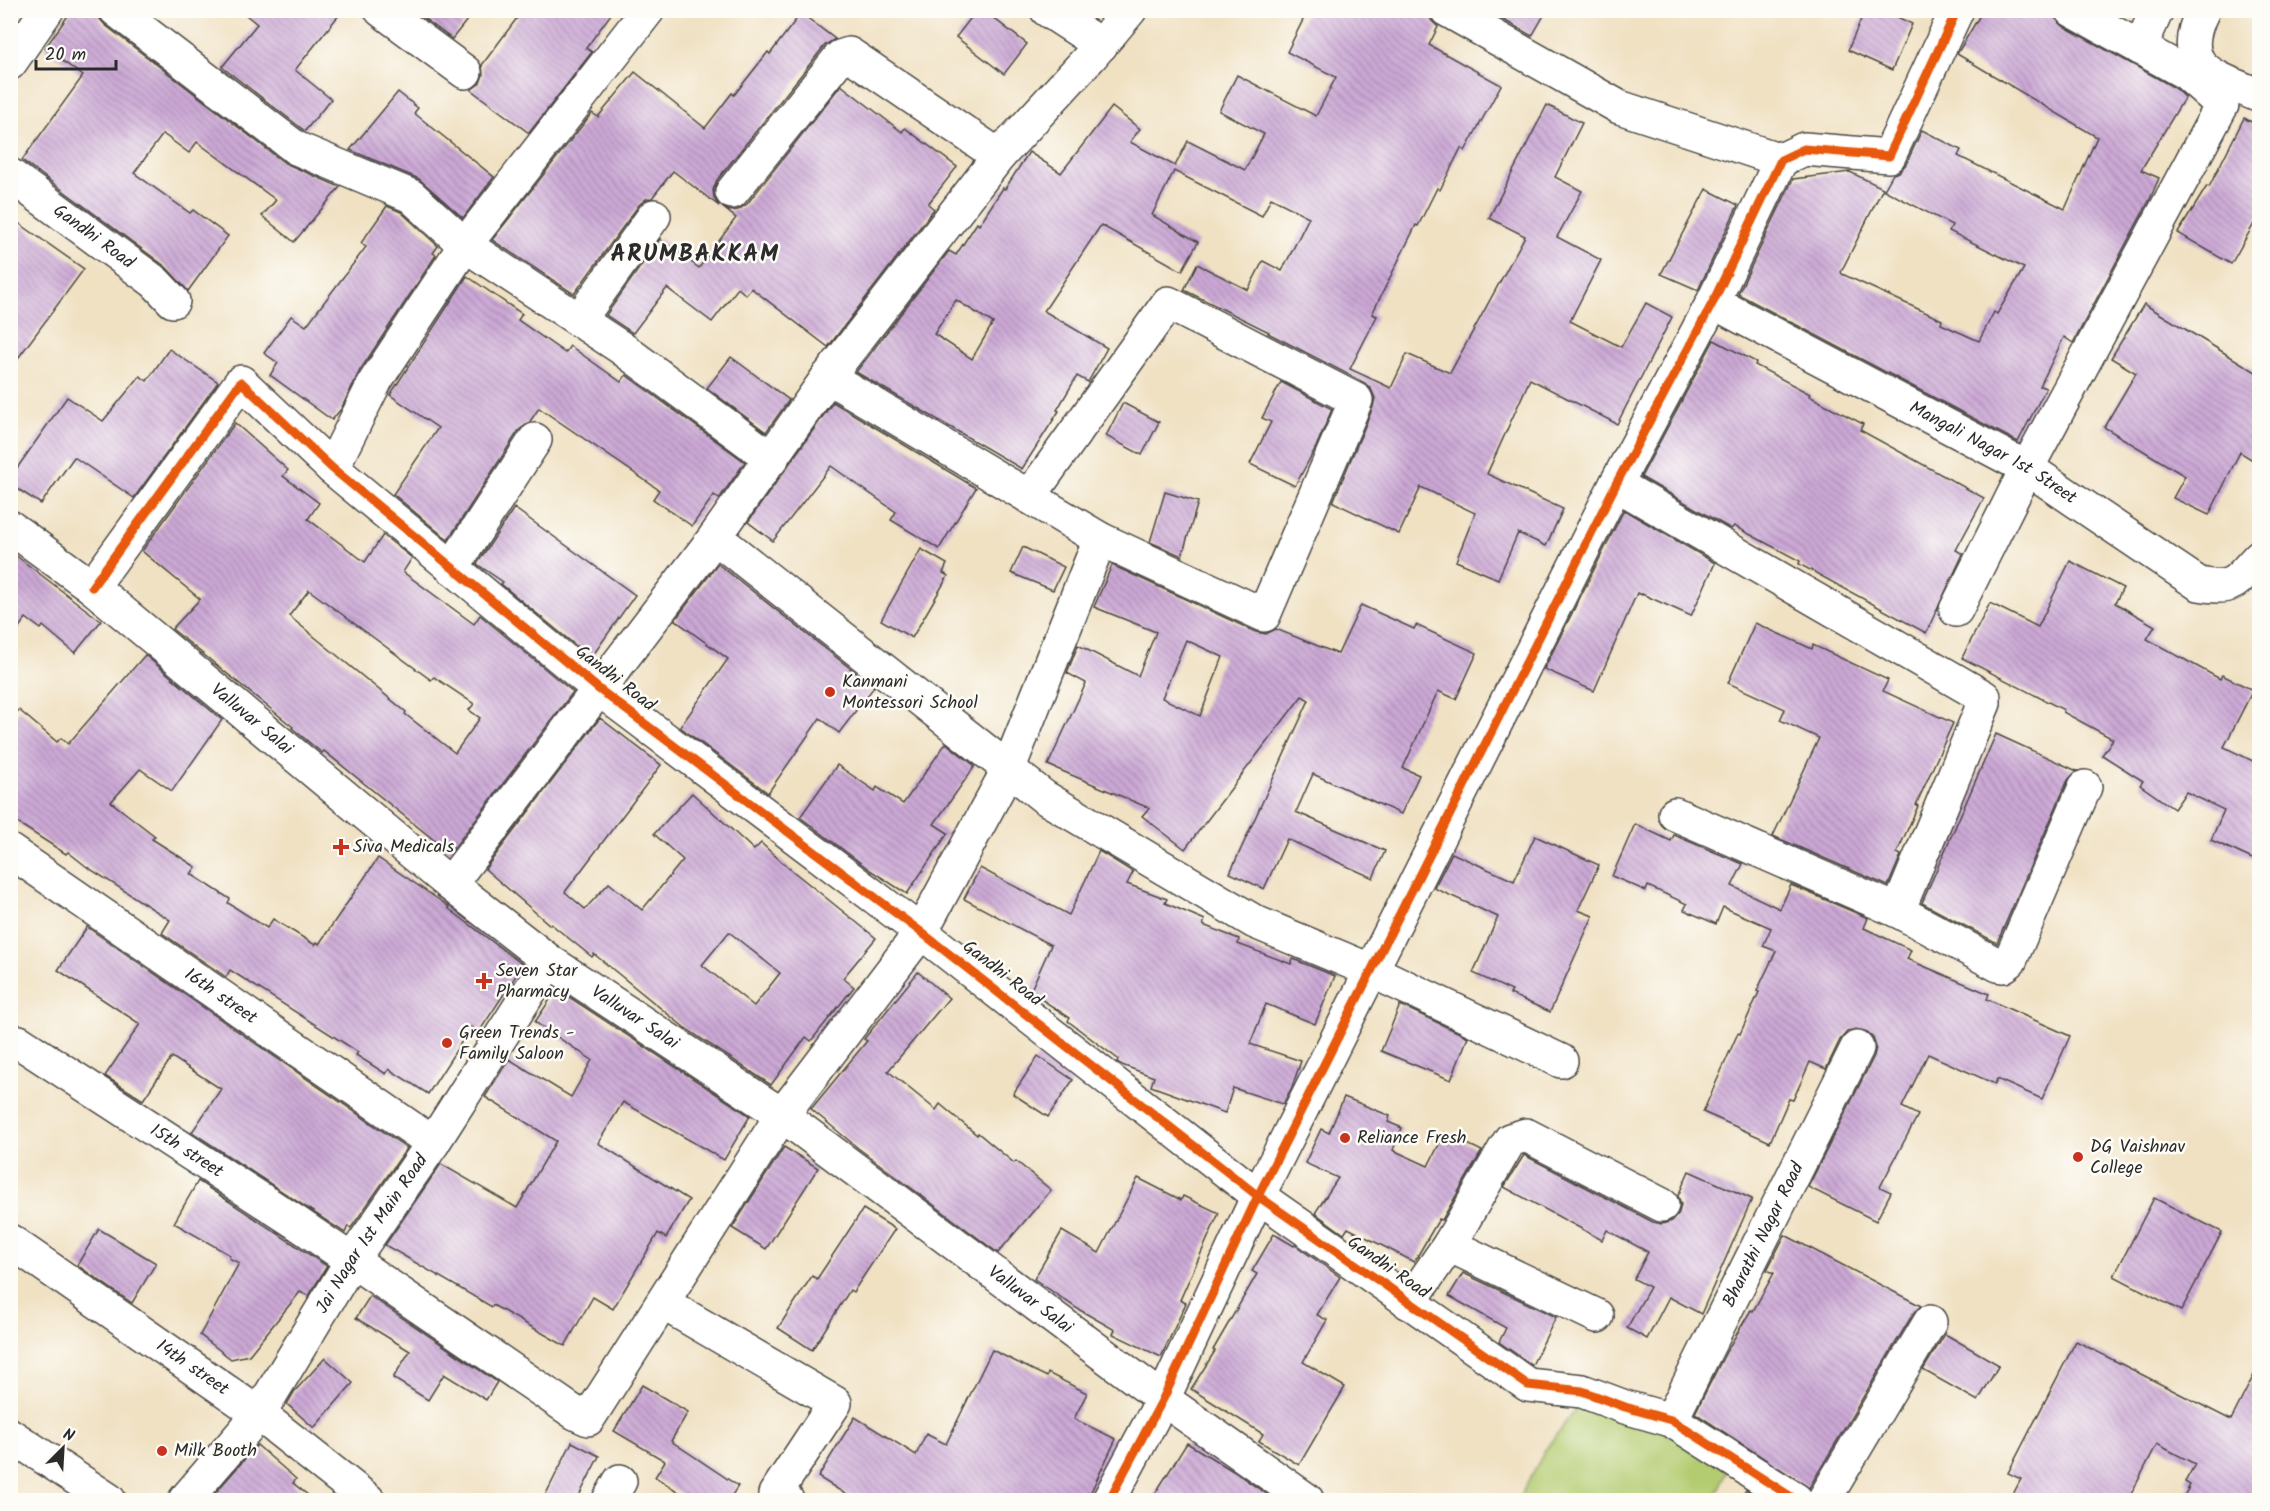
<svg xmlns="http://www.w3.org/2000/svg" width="2270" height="1511" font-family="Kalam,sans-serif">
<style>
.green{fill:#b4cc71;stroke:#707c4e;stroke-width:1.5}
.building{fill:url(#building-back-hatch);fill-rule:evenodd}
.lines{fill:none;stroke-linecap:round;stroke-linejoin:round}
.minor-casing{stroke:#494642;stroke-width:36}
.minor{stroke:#fff;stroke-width:33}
.cycleway-casing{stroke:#fdfcf7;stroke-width:13}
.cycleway{stroke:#e8590c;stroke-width:9}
.poi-dot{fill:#c8321e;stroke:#fdfcf7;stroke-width:2}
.labels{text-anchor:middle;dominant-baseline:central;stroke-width:5;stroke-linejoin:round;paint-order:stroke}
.street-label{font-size:18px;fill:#2b2b2b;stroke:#fdfcf7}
.poi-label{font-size:18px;fill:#2b2b2b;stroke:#fdfcf7;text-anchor:start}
.district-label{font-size:24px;font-weight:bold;letter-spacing:1.5px;fill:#2b2b2b;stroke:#fdfcf7}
</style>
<defs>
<pattern id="building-back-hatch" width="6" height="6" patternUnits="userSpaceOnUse" patternTransform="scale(1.5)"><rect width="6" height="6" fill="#cca9d6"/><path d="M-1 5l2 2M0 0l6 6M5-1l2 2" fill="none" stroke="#a68aae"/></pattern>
</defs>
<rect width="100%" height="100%" fill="#fdfcf7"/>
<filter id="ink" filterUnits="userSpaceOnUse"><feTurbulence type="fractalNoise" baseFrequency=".0167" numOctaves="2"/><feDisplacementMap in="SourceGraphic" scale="12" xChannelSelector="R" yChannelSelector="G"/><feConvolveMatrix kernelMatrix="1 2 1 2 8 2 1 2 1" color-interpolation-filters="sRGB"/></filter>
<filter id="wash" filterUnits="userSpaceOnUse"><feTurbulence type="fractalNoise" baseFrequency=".008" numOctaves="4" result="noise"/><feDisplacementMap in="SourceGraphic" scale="24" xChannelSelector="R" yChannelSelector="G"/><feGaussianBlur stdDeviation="1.35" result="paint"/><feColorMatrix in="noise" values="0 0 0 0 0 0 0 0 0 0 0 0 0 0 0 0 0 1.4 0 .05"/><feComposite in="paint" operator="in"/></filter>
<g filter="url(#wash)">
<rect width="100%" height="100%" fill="#f0e1c3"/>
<path class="green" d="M1581,1401L1667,1427L1727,1471L1713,1500H1518L1546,1449Z"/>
<g id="blocks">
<g class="building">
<path d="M72,10H98L99,18L105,25L285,163L340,187L294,242L262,216L276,200L197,142L189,153L163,134L134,173L190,213L193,210L228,236L188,291L166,267L22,160L83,76L45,48Z"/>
<path d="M240,10H343L295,70L331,99L305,131L222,67L257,24Z"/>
<path d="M413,10H475L452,39Z"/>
<path d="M523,10H614L586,48L592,52L529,133L471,90L480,83L483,75L482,65Z"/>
<path d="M977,10H983L1027,44L1004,74L956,37Z"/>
<path d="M1308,10H1428L1431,20L1438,27L1429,45L1501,85L1465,151L1461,148L1440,190L1437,188L1418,226L1416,225L1372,314L1377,316L1350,369L1391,388L1407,354L1450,373L1525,236L1489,218L1547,105L1582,123L1555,177L1582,191L1557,237L1601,260L1570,321L1621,347L1646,303L1672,317L1617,424L1530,379L1487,474L1563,509L1546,546L1518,533L1498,579L1456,561L1475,513L1421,487L1399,534L1333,502L1373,407L1375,398L1371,389L1365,383L1268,333L1269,332L1184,290L1197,264L1248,290L1263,261L1282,271L1309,217L1271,198L1262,216L1174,171L1152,215L1198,242L1182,271L1101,225L1044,311L1107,348L1088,382L1077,376L1057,410L1059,411L1022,469L856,372L949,251L956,255L977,223L979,225L1003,188L1005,189L1029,152L1061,173L1112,107L1140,129L1130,142L1175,166L1188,141L1245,170L1264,134L1219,111L1237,75L1316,116L1336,77L1287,52ZM956,300L993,323L972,359L934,334Z"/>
<path d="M1486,10H1547L1532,36Z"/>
<path d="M1865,10H1883L1912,24L1892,70L1848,50Z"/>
<path d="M1983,10H2053L2056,19L2063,26L2175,88L2185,97L2141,170L2159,178L2150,199L2073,343L2064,337L2040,386L2046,388L2018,442L1738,294L1793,179L1850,172L1883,188L1841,272L1842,274L1942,320L1941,324L1979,341L1994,312L1997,314L2024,268L1949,231L1952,225L1884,190L1893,174L1899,172L1906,164L1922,130L1961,150L1958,156L2065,209L2097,137L1957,54Z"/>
<path d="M801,13L835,39L825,45L717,180L713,190L714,198L719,206L673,171L652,198L646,199L639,205L574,294L492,240L592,113L598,117L635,72L705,128L732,93L734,95L768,52L770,54Z"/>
<path d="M841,85L902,132L905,128L957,167L928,204L934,209L828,347L751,288L746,295L738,288L712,322L667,288L633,333L606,315L660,239L699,268L736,218L722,207L730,211L738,210L747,204Z"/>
<path d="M398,92L418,108L414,113L494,177L463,218L419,179L350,150Z"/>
<path d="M2244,118L2259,126V215L2231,264L2178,233L2207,186L2209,187Z"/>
<path d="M1706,189L1738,205L1698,290L1661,274Z"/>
<path d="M387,206L401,212L438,246L433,253L436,255L360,370L341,409L332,420L270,375L278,363L264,353L291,316L306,326L366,247L361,243Z"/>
<path d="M10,217L84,269L10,369Z"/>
<path d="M467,276L522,314L518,320L565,353L570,346L621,382L626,375L745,462L719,499L714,495L692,526L653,499L659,490L539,408L529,423L519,430L448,540L393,494L438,428L390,395Z"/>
<path d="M2144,304L2259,374V464L2240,452L2209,515L2173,498L2185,476L2104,427L2136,373L2111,358Z"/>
<path d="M1714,340L1756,362L1755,365L1810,394L1809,396L1863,424L1860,430L1984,498L1956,550L1963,554L1926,633L1799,564L1800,561L1734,526L1731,529L1641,477Z"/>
<path d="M169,349L218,382L134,498L74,457L41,504L10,484V478L67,397L103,421L140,376L147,381Z"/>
<path d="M731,357L789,400L766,432L707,388Z"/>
<path d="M1281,382L1332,409L1316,447L1295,486L1250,464L1271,422L1262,418Z"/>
<path d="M833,402L976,488L939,549L891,520L896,512L831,466L773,541L748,522Z"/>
<path d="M1123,403L1159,422L1142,455L1106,436Z"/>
<path d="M235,423L288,470L283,476L319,503L308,519L365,562L383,535L412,558L403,572L474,624L480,615L573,692L450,853L324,751L322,753L292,728L293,727L172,629L200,599L142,551ZM309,590L431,680L434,677L474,704L469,710L480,718L455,753L405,714L406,712L289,616Z"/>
<path d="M1165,492L1198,502L1182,556L1150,542Z"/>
<path d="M514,508L635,595L591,658L501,584L503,582L477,564Z"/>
<path d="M1624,510L1715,563L1691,616L1642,594V595L1637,593L1594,691L1544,669Z"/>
<path d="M1023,547L1064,567L1053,590L1011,573Z"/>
<path d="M921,549L947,564L943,573L948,576L912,638L881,620Z"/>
<path d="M10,551L101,621L75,653L43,626L41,629L26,618L10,639Z"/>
<path d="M2070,561L2123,588L2115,603L2155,626L2147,639L2220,679L2222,675L2253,690L2224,747L2259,764V862L2211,840L2224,810L2186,792L2174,809L2140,785L2143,781L2102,755L2113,739L2063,712L2064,710L1962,658L1990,603L2038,627Z"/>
<path d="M718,564L874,687L839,733L820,718L768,793L680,727L728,659L675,620Z"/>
<path d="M1112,565L1256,632L1266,634L1276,629L1338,654L1361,605L1414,629L1416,625L1477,653L1456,699L1438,691L1403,768L1419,775L1401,814L1313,774L1296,812L1385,851L1373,878L1287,839L1264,889L1230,873L1309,700L1302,696L1185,849L1142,816L1149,808L1048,765L1086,683L1067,673L1078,645L1138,676L1156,632L1094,607ZM1186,640L1223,657L1200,716L1162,698Z"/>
<path d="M1755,623L1812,649L1813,645L1888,680L1883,691L1953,723L1916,805L1918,806L1897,853L1901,855L1888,886L1773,836L1819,738L1780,720L1785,709L1728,683Z"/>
<path d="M145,655L222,720L172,791L140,769L111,802L155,836L152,839L196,867L191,874L230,899L228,903L267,928L273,919L315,945L317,942L319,944L378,858L442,902L449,907L448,908L523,965L479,1032L471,1027L428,1094L389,1069L386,1074L356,1055L358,1052L233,972L230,970L226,977L162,933L170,920L87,867L68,852L66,854L10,818V720L19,710L57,742L61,738L68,744Z"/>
<path d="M600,718L661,765L565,892L585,909L609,883L642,910L683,860L654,834L692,793L754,850L761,843L784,864L876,938L843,978L854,987L811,1041L806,1037L771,1085L685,1028L594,954L592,957L551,924L550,925L485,869ZM729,932L780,973L754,1006L702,965Z"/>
<path d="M1996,734L2077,771L2068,780L1997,943L1922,903Z"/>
<path d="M946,743L975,766L934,824L948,833L907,894L870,870L800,817L837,765L875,791L877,787L903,804Z"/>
<path d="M1635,824L1671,841L1674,835L1743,864L1732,886L1780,909L1791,885L1868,918L1864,928L1911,950L1907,959L1989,994L1987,999L2070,1036L2042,1099L1997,1079L1995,1084L1928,1054L1902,1107L1918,1115L1880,1187L1891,1192L1876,1221L1808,1187L1874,1056L1876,1047L1873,1038L1865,1031L1855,1029L1847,1032L1840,1040L1826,1069L1810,1062L1793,1100L1789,1099L1770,1142L1703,1112L1738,1033L1740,1034L1759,992L1757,991L1776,951L1763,946L1771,928L1723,907L1716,924L1684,910L1687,904L1648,886L1646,891L1612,876Z"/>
<path d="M1535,836L1599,865L1578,910L1593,916L1550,1012L1510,994L1512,991L1473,973L1498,917L1434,888L1452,853L1514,881Z"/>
<path d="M1099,851L1133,872L1127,884L1167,899L1165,903L1205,920L1203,925L1239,939L1238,944L1291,964L1293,959L1335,976L1315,1024L1266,1004L1250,1044L1301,1061L1292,1087L1283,1104L1233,1088L1225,1113L1151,1086L1154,1077L1122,1065L1117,1062L1118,1059L1068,1021L1070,1018L1030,992L1051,945L964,899L980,868L1069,915Z"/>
<path d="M87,927L407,1148L351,1228L348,1226L345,1233L192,1132L221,1089L172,1057L143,1100L105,1076L140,1024L58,970Z"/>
<path d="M918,972L949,998L888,1071L936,1110L940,1104L977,1135L978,1133L1014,1163L1016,1161L1051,1190L998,1253L858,1148L811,1109L867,1041L864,1039Z"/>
<path d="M557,989L750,1116L724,1160L623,1102L598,1143L689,1200L666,1238L658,1233L613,1309L593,1297L565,1346L493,1305L492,1307L385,1245L441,1164L517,1208L556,1141L485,1097L509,1059L571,1097L592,1060L535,1022Z"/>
<path d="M1400,1005L1468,1037L1451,1080L1381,1051Z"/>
<path d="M1038,1056L1073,1080L1048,1117L1013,1094Z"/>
<path d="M1344,1097L1390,1116L1388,1122L1402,1128L1393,1150L1428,1166L1445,1133L1482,1151L1442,1220L1439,1219L1414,1262L1348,1228L1344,1234L1315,1213L1338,1178L1305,1163L1321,1129L1329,1133Z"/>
<path d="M784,1147L818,1168L766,1249L732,1228Z"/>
<path d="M1524,1155L1653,1222L1662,1224L1672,1221L1679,1213L1681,1204L1678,1196L1689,1171L1752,1199L1701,1314L1669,1297L1647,1339L1627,1328L1650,1287L1634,1279L1648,1252L1607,1230L1602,1240L1504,1187Z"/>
<path d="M1138,1178L1181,1200L1183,1196L1219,1213L1180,1300L1186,1303L1161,1357L1113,1334L1115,1330L1078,1309L1034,1279L1062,1231L1099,1253Z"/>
<path d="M198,1181L327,1266L309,1296L300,1292L249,1355L231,1359L200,1335L239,1263L229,1258L230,1255L174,1223Z"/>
<path d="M2154,1198L2222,1232L2181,1311L2114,1276Z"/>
<path d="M863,1209L895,1229L853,1292L850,1290L812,1350L778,1328L812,1276L817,1279Z"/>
<path d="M99,1229L156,1263L132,1303L77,1265Z"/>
<path d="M1274,1234L1294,1246L1295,1245L1340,1277L1317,1315L1327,1320L1303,1362L1345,1387L1299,1465L1259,1441L1263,1434L1191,1389L1215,1351L1213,1350L1257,1274L1252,1271Z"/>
<path d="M1785,1235L1921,1306L1914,1312L1809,1488L1695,1413L1726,1352L1751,1310L1753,1311L1774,1273L1767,1270Z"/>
<path d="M1463,1273L1556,1317L1532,1365L1499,1342L1506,1328L1449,1296Z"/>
<path d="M370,1296L497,1382L486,1400L444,1374L428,1400L393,1378L410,1351L356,1318Z"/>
<path d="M1945,1334L1999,1365L1978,1401L1923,1370Z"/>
<path d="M2076,1341L2231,1420L2259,1365V1500H2182L2190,1485L2185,1482L2195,1464L2157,1444L2128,1500H2010L2021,1479L2008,1473Z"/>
<path d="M992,1350L1047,1377L1048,1373L1087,1393L1074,1419L1116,1439L1087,1500H855L818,1477L855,1417L916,1455L926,1434L946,1444Z"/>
<path d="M325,1358L353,1383L314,1428L287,1404L294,1392Z"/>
<path d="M642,1385L688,1412L671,1441L738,1486L729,1500H691L655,1477L665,1461L614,1431Z"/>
<path d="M572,1442L599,1456L577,1500H543Z"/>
<path d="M1187,1443L1233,1471L1275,1500H1151Z"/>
<path d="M257,1445L296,1479L293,1483L314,1500H209Z"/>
<path d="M1746,1490L1762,1500H1740Z"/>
</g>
</g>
</g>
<g filter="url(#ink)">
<use href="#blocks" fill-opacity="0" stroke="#494642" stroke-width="1.5"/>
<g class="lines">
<defs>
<g id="minor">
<path d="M116,10L296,148L411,196L465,245L620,347L772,459"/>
<path d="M381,10L465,72"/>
<path d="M1047,10L1101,45"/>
<path d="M1447,10L1619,107L1781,160"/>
<path d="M2203,10C2174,69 2214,76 2260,96"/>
<path d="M2140,48L2157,10"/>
<path d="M10,63L47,10"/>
<path id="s1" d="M10,175L155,282L173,301"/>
<path d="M732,192L840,57L849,54L999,156"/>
<path id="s2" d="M1713,302L2027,468L2199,584C2236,591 2235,581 2260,556"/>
<path d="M579,320L654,216"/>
<path d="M828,377L1100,539L1264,615L1356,400L1168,303L1029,497"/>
<path d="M332,468L376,380L465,245L648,10"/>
<path d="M1616,484L1984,697V703L1898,911"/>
<path id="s3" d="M10,527L92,587L450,884L549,961L782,1115L1163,1399L1307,1500"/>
<path d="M715,537L1044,797L1255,922L1372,971L1561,1061"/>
<path d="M452,568L535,440"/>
<path d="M92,587L241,382L332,468L600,690L921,932L1258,1196L1528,1385L1582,1391L1625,1407L1671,1420L1796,1500"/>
<path d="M1956,610L2027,468L2222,105L2186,73L2072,10"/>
<path d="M1675,814L1898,911L1998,965L2003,966L2010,961L2085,787"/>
<path id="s4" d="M10,851L433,1143"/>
<path d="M450,884L715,537L828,377L999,156L1092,55L1130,10"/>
<path id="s5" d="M19,1042L294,1221L575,1413L588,1419L782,1115L921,932L1008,770L1100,539"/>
<path id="s6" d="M10,1241L259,1414L368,1500"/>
<path d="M1449,1245L1597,1316"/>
<path d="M663,1303L835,1403L775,1494L787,1500"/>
<path d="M1409,1303L1449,1245L1510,1140L1526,1135L1662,1205"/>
<path id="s7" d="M1671,1420L1857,1048"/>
<path d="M10,1435L109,1500"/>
<path id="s8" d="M185,1500L259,1414L352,1260L433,1143L549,961"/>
<path d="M609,1500L620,1481"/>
<path d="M1109,1500L1163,1399L1258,1196L1616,484L1713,302L1781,160L1804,149L1889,156L1957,10"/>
<path d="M1824,1500L1930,1322"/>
</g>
</defs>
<use href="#minor" class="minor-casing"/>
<use href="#minor" class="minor"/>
<defs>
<g id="cycleway">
<path d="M92,587L241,382L332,468L600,690L921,932L1258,1196L1528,1385L1582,1391L1625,1407L1671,1420L1796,1500"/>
<path d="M1109,1500L1163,1399L1258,1196L1616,484L1713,302L1781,160L1804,149L1889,156L1957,10"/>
</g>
</defs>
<use href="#cycleway" class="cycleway-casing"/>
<use href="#cycleway" class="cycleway"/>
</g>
</g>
<g class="poi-dot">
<circle cx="830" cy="692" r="6"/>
<path d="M338 838h6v6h6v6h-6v6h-6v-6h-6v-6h6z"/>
<path d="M481 972h6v6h6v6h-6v6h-6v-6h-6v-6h6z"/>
<circle cx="447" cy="1043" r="6"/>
<circle cx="1345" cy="1138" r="6"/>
<circle cx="2078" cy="1157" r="6"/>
<circle cx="162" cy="1451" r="6"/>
</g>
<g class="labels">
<g class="street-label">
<text stroke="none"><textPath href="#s1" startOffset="104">Gandhi Road</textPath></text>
<text stroke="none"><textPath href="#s2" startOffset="318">Mangali Nagar 1st Street</textPath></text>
<text transform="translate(615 679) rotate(38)">Gandhi Road</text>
<text stroke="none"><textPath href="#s3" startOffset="309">Valluvar Salai</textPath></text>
<text transform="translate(1002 974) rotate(38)">Gandhi Road</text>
<text stroke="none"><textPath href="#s4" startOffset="256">16th street</textPath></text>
<text stroke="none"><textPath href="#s3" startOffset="795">Valluvar Salai</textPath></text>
<text stroke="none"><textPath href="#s5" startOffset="200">15th street</textPath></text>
<text stroke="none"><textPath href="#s7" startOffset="207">Bharathi Nagar Road</textPath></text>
<text stroke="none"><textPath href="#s8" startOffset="326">Jai Nagar 1st Main Road</textPath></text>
<text transform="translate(1388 1268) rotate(35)">Gandhi Road</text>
<text stroke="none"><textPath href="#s3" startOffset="1281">Valluvar Salai</textPath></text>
<text stroke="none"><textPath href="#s6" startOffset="222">14th street</textPath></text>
</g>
<g class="poi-label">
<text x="842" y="682">Kanmani<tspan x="842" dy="21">Montessori School</tspan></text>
<text x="353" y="847">Siva Medicals</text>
<text x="496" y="971">Seven Star<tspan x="496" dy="21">Pharmacy</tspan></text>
<text x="459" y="1033">Green Trends -<tspan x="459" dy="21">Family Saloon</tspan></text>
<text x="1357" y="1138">Reliance Fresh</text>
<text x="2090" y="1147">DG Vaishnav<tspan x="2090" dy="21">College</tspan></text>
<text x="174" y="1451">Milk Booth</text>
</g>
<g class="district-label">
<text x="695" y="254">ARUMBAKKAM</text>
</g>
</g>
<rect width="2270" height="1511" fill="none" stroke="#fdfcf7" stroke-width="36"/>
<g transform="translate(63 1448) rotate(24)" stroke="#fdfcf7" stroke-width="4.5" paint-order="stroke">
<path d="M0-4.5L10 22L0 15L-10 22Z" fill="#2b2b2b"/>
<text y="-9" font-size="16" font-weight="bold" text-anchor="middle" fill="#2b2b2b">N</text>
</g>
<path d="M36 60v9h80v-9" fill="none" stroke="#2b2b2b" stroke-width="3"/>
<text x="45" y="60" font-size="18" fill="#2b2b2b" stroke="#fdfcf7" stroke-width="4.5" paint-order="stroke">20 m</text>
</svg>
